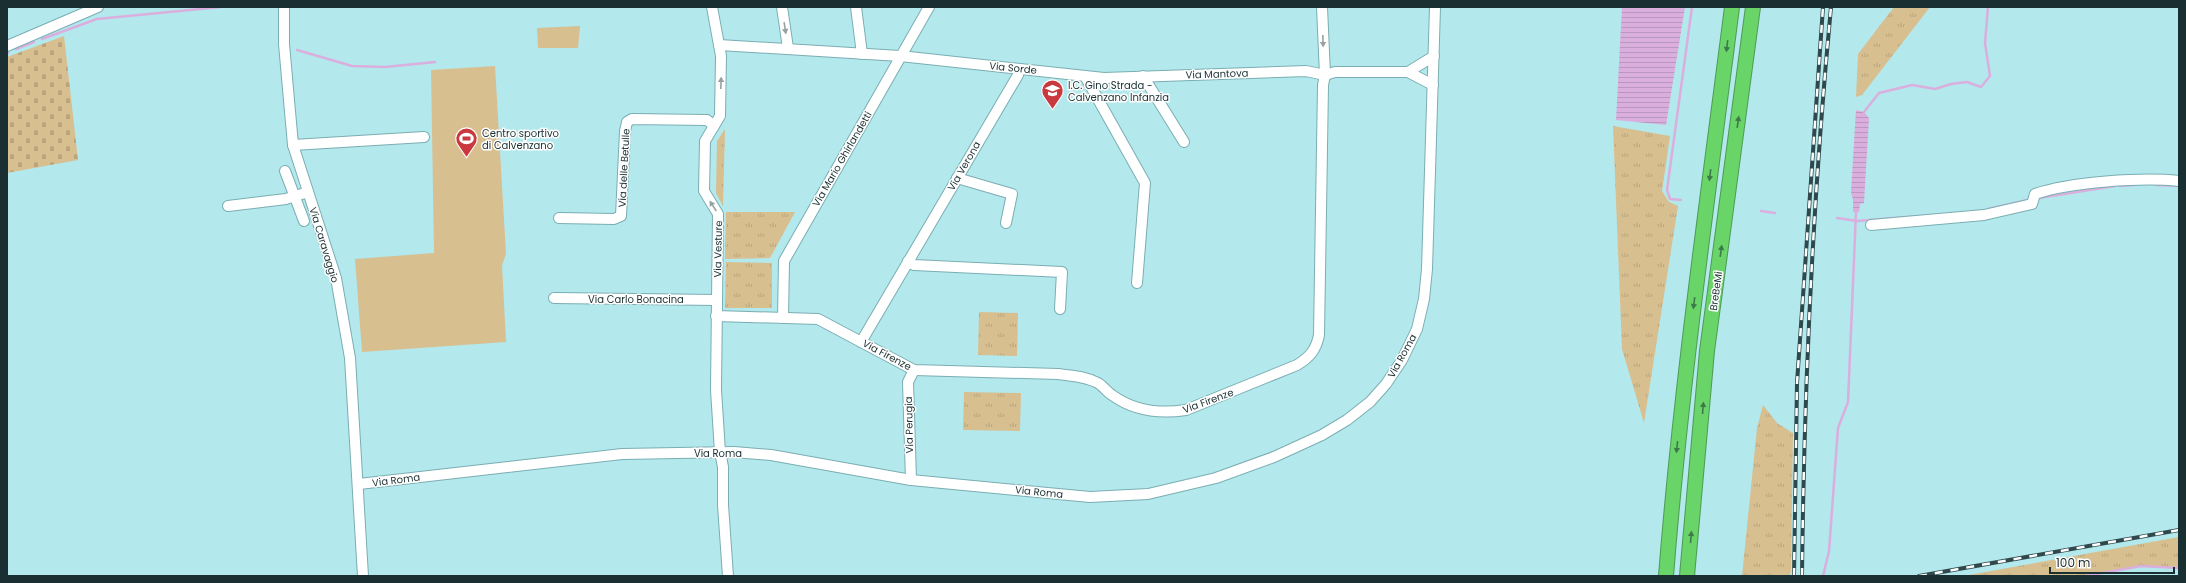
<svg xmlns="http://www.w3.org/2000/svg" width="2186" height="583" font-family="Poppins,sans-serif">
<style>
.grass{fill:url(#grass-tufts)}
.cemetery{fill:url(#cemetery-stones)}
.pitch{fill:#d8bf90}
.water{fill:url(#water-rules)}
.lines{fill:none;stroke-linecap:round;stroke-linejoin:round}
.stream{stroke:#daafde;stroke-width:2.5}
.minor-casing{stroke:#7aaeb2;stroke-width:12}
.highway-casing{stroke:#4d9a55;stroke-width:16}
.minor{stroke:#fff;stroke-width:10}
.highway{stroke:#69d468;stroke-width:14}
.rail-casing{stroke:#2f484b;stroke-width:4}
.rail{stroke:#fefefe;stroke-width:2.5;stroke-dasharray:8;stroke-linecap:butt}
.oneway{fill:#98a1a2}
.oneway2{fill:#3e794a}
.labels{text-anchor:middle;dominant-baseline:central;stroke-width:3;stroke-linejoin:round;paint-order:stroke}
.street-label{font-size:10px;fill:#1a2f31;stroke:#fefefe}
.poi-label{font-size:10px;fill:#1a2f31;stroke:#fefefe;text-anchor:start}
</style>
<defs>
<pattern id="grass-tufts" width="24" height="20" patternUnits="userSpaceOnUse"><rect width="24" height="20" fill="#d8bf90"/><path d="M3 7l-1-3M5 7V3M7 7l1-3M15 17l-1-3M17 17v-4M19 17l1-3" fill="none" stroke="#b9a47d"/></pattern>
<pattern id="cemetery-stones" width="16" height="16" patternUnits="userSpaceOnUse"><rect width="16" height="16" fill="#d8bf90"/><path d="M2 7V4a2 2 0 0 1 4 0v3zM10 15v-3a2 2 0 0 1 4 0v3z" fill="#b9a47d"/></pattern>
<pattern id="water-rules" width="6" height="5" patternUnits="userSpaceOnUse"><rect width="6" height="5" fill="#daafde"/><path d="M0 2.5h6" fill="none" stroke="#ba97bf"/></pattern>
</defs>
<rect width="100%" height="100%" fill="#b3e8ed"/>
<g class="grass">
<path d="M1894,7H1930L1862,95L1856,97L1858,54Z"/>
<path d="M1613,126L1670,136L1662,191L1669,202L1678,206L1644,423L1622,349Z"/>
<path d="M725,129L723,206L716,193L717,141Z"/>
<path d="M726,212H795L770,258L725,259Z"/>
<path d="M726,262L772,263V308H725Z"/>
<path d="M979,312L1018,313L1017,356L978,355Z"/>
<path d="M964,392L1021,393L1020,431L963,430Z"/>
<path d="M1763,405L1777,423L1793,433L1791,572L1789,576H1742L1757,428Z"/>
<path d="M2179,537V567L2141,566L2081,576H1963Z"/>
</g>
<path class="cemetery" d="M64,36L78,160L7,173V57Z"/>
<g class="pitch">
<path d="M580,26L578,48H538L537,28Z"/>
<path d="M495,66L506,254L502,265L506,342L362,352L355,259L434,253L431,70Z"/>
</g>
<g class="water">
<path d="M1622,7H1685L1666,125L1616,120Z"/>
<path d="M1856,110L1864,112L1869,118L1864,203L1860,204L1859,212H1853V200L1851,192Z"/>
</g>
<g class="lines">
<g class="stream">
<path d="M42,39L97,19L221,7"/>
<path d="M16,49L34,42"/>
<path d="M297,50L352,66L385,67L435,62"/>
<path d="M7,53H8"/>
<path d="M1864,112L1879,93L1912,85L1935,89L1951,84L1967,82L1981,87L1990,76L1985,43L1988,7"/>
<path d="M2156,185L2179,186"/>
<path d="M2120,186L2135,185"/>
<path d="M2039,198L2115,186"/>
<path d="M1681,200L1670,199L1667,190L1692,7"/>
<path d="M1988,209L2028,200"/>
<path d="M1761,211L1775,213"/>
<path d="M1837,218L1857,221L1933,215"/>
<path d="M1823,576L1829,551L1838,428L1848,402L1856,212"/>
<path d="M2086,576L2141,566L2179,568"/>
</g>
<defs>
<g id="minor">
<path d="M284,7V44L293,145L336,278L350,358L363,576"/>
<path d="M712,7L721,56L720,116L705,141L704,191L718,214L716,390L720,452L723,467V505L728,576"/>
<path d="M782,7L788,48"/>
<path d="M856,7L862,54"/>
<path d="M719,45L900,56L1104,78L1306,71L1325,75L1335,72H1408L1433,85"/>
<path d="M7,46L98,7"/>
<path d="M1408,72L1434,56"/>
<path d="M1085,76L1145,183L1137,283"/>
<path d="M1143,76L1184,142"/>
<path d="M293,145L424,137"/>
<path d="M285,171L304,221"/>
<path d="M957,178L1012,194L1006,223"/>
<path d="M228,206L286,199L308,192"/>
<path d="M559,218L614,219L621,216L625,131L627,122L632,119L707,120L714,126"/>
<path d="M1871,225L1984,215L2032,204L2035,194C2070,182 2142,177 2179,181"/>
<path d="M908,261L914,265L1062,272L1060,309"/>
<path d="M554,298L717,300"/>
<path d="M716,316L818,319L914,370L1058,374C1071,376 1086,376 1098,383C1103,386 1107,392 1112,395C1134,411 1160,414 1186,410L1297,365C1310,357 1316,350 1319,335L1323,85L1325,75L1322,7"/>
<path d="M783,318L784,261L929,7"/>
<path d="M861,342L1018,75L1019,69"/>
<path d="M911,480L908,382L914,370"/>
<path d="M359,484L622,454L734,452L771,455L911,480L1090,497L1148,494L1216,478L1274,457L1322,435L1347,420L1370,402L1386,384L1402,360L1417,329L1424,299L1427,269L1435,7"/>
</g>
<g id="highway">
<path d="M1666,576C1681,385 1708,196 1732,7"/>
<path d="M1687,576L1707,351L1753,7"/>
</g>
</defs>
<use href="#minor" class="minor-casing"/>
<use href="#highway" class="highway-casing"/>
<use href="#minor" class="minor"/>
<use href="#highway" class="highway"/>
<defs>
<g id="rail">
<path d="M1794,576L1797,383L1823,7"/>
<path d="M1802,576C1804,386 1813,196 1831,7"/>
<path d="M1919,576L2179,530"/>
</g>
</defs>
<use href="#rail" class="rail-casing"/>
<use href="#rail" class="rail"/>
</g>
<defs><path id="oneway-solid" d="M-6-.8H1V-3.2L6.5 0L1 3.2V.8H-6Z"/></defs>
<g class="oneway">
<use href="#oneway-solid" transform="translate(785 28) rotate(81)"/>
<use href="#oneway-solid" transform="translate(1323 41) rotate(88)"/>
<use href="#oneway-solid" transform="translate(721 83) rotate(-88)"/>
<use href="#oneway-solid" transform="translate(713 206) rotate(-123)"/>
</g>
<g class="oneway2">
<use href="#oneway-solid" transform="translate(1727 46) rotate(97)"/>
<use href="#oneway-solid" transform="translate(1738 122) rotate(-82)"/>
<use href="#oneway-solid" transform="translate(1710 175) rotate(97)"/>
<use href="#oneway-solid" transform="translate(1721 251) rotate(-82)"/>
<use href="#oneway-solid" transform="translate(1694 303) rotate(97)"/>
<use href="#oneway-solid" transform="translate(1703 408) rotate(-85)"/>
<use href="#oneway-solid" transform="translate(1677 447) rotate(96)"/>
<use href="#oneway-solid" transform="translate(1691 537) rotate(-85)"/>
</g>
<defs>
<symbol id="school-pin" viewBox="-11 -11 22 30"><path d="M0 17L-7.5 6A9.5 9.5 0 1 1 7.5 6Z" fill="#c9393e" stroke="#fefefe"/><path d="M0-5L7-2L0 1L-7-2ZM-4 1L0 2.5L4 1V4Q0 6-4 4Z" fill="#fff"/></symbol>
<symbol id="stadium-pin" viewBox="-11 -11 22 30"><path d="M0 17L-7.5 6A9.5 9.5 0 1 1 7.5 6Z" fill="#c9393e" stroke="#fefefe"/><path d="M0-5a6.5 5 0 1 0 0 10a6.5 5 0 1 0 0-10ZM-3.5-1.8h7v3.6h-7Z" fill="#fff"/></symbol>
</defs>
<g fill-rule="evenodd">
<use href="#school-pin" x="1040" y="78" width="25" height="34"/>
<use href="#stadium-pin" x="454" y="126" width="25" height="34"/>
</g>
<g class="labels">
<g class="street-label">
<text transform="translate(1013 68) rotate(6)">Via Sorde</text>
<text transform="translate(1217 74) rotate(-2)">Via Mantova</text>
<text transform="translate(842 159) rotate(-60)">Via Mario Ghirlandetti</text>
<text transform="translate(964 166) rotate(-60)">Via Verona</text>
<text transform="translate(624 168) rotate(-87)">Via delle Betulle</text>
<text transform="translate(324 245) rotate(73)">Via Caravaggio</text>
<text transform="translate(718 249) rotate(-89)">Via Vesture</text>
<text transform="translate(1716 291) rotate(-82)">BreBeMi</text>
<text x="636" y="299">Via Carlo Bonacina</text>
<text transform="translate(887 355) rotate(28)">Via Firenze</text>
<text transform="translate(1402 356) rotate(-61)">Via Roma</text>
<text transform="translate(1208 401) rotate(-20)">Via Firenze</text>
<text transform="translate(909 425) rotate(-91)">Via Perugia</text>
<text x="718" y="453">Via Roma</text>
<text transform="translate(396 480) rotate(-7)">Via Roma</text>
<text transform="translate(1039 492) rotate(6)">Via Roma</text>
</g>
<g class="poi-label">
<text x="1068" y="85">I.C. Gino Strada -<tspan x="1068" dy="12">Calvenzano Infanzia</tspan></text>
<text x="482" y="133">Centro sportivo<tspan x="482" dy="12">di Calvenzano</tspan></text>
</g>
</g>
<rect width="2186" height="583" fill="none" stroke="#1a2f31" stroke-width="16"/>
<path d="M2050 567v6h124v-6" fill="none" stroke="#1a2f31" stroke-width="2"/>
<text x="2056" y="567" font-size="12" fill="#1a2f31" stroke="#fefefe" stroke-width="3" paint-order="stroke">100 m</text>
</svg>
